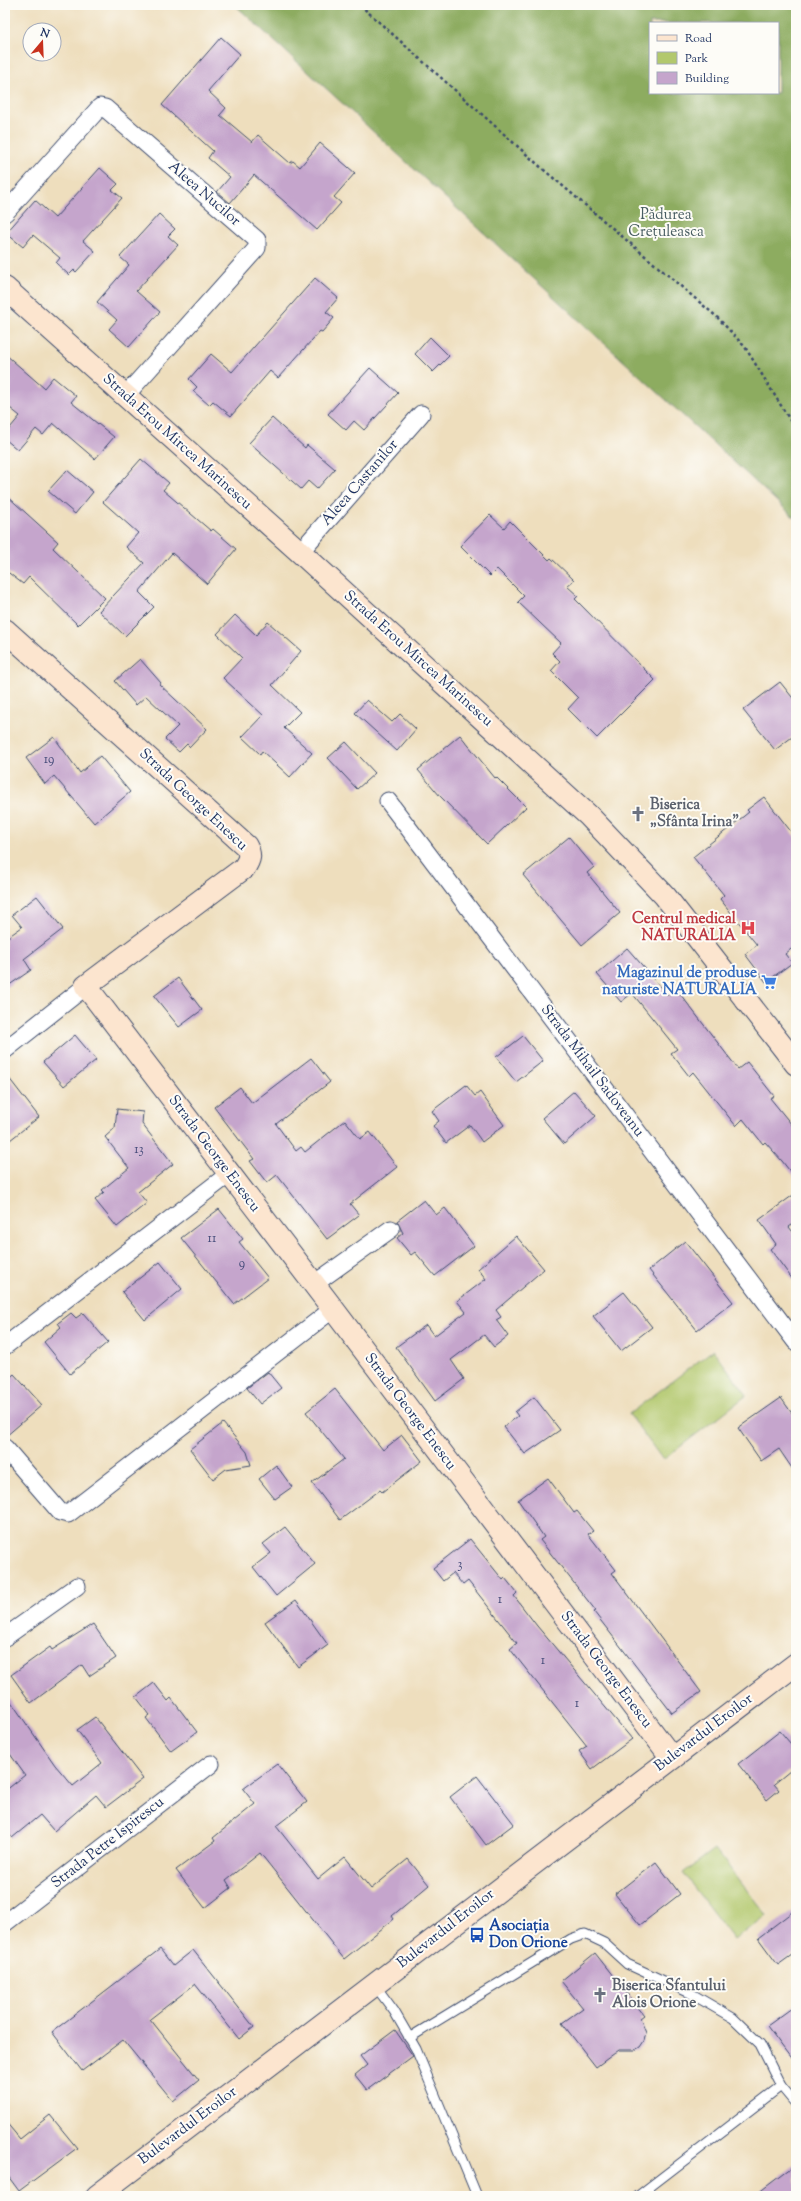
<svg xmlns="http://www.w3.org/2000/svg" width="801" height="2201" font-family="'Sorts Mill Goudy',serif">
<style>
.green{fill:#b2c86d;stroke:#667c66}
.forest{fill:#8dac60;stroke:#546e5f;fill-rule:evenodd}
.building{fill:#c5a5cc}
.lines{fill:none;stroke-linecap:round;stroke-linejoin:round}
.lane-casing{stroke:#3b496c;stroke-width:11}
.street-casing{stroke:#3b496c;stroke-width:19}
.secondary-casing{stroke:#3b496c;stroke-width:24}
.path{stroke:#3b496c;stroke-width:2.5;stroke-dasharray:3 3;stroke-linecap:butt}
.lane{stroke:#fff;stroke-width:9}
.street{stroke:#fff;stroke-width:17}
.secondary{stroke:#fce5cf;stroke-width:22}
.labels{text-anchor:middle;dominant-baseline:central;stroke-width:4;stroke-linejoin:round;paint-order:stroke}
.number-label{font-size:13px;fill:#464c7a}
.street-label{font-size:15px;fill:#1b2f5e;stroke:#fdfcf7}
.park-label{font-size:15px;fill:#485d62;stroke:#fdfcf7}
.worship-label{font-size:15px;font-weight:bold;fill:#5b616d;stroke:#fdfcf7;text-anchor:start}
.health-label{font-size:15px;font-weight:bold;fill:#be3a42;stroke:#fdfcf7;text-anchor:end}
.shop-label{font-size:15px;font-weight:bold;fill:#366cbe;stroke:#fdfcf7;text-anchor:end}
.transit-label{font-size:15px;font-weight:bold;fill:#164399;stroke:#fdfcf7;text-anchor:start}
</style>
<rect width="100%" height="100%" fill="#fdfcf7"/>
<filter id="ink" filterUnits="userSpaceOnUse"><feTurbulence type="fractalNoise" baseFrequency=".025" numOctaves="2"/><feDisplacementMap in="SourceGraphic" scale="8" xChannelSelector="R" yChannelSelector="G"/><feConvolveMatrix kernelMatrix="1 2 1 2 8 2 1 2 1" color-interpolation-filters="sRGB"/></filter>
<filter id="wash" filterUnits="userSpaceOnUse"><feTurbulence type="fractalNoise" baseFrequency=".012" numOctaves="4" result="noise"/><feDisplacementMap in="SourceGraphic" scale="16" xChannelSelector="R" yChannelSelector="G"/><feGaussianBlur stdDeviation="0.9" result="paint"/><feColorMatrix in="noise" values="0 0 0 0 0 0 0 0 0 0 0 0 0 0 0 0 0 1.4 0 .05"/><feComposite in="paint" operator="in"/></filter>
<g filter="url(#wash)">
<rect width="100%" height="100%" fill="#eedebd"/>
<g class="green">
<path d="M713,1350L747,1395L663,1460L629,1414Z"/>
<path d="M715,1849L766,1915L734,1940L683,1873Z"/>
</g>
<path class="forest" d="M235,5H796V519ZM650,23H778V93H650Z"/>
<g id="blocks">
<g class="building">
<path d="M221,37L240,54L208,91L226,108L220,115L252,142L258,135L290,163L293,161L300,167L320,143L355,173L334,197L341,203L317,230L254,175L230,203L217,192L230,177L208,158L213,151L162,105Z"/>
<path d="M100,168L118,184L112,190L122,198L83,241L95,251L76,272L74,270L69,275L56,263L60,258L33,235L23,247L6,233L35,200L55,218Z"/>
<path d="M159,214L175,229L168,236L178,245L136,291L160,312L129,347L109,329L117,320L97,302L129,265L120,257Z"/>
<path d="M315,278L338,298L326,312L334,318L322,332L320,331L278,378L270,371L231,416L213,401L209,405L193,391L197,387L189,379L211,354L232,372Z"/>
<path d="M430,337L449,356L433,372L415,354Z"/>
<path d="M5,354L44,388L53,377L76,396L71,402L114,437L95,459L53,423L43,435L36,429L18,450L5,439V434L20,416L5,404Z"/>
<path d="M370,368L398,393L364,430L354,421L346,430L328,414Z"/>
<path d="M272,418L305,448L307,445L335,469L317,489L308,481L301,489L249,443Z"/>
<path d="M141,459L169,483L163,490L211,531L213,529L236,549L207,584L172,553L139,592L154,607L125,636L99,611L144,563L126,547L138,533L103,502Z"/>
<path d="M67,470L93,492L75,514L48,491Z"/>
<path d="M5,494L58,542L53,548L105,598L78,625L29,577L23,584L5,570Z"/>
<path d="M490,515L504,528L510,521L549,560L551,558L574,580L567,586L578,596L575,599L655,680L597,738L568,709L578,698L551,671L560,661L552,653L561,643L518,602L524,596L497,569L490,576L460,546Z"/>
<path d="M235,615L256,635L268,622L301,651L272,685L300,712L284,728L312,753L290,777L262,751L260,754L242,737L263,715L223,678L242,658L217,634Z"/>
<path d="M140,659L161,683L159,684L207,729L190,747L187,744L179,752L165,739L178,726L146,696L136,705L115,681Z"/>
<path d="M780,682L796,702V734L775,750L743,710Z"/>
<path d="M367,700L392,722L400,714L416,729L397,751L355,713Z"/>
<path d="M460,735L495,778L496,777L526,807L487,844L440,796L418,770Z"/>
<path d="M54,737L80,773L100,756L130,792L94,823L54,776L45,784L26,758Z"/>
<path d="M346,742L375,773L357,789L328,758Z"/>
<path d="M764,797L796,838V945L785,954L792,963L766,982L745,954L757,945L720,899L724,895L693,857L749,812L747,810Z"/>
<path d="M569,837L594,867L587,873L620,913L582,945L523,875Z"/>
<path d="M37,896L63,929L24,959L31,970L5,988V933L8,937L22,927L12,915Z"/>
<path d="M627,948L669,996L677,990L738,1069L747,1062L774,1096L770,1098L796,1130V1179L782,1161L765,1142L763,1144L743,1119L736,1126L693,1072L689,1076L671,1053L677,1049L632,993L621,1002L597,974Z"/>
<path d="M178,978L202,1010L179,1027L154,996Z"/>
<path d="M75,1035L96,1060L64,1086L43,1062Z"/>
<path d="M523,1036L543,1061L516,1082L496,1057Z"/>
<path d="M311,1058L330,1082L276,1124L296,1151L301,1147L305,1152L345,1120L360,1139L370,1132L397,1167L350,1204L359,1215L327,1239L277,1175L267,1183L250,1161L254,1159L214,1107L240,1087L252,1103Z"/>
<path d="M5,1073L39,1117L5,1144Z"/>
<path d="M466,1085L475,1096L480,1092L504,1125L482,1142L470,1125L446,1143L433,1126L439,1121L432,1111Z"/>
<path d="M574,1091L596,1116L564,1144L542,1118Z"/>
<path d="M117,1109L143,1112L142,1124L173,1164L138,1192L147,1203L117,1227L95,1200L104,1192L102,1190L129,1168L105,1137L115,1128Z"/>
<path d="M796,1193V1222L789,1227L796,1236V1284L770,1249L776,1244L759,1220Z"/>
<path d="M424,1200L436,1215L445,1208L474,1246L435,1276L415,1252L411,1255L397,1238L403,1233L397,1221Z"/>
<path d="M219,1209L243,1239L239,1242L268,1278L234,1304L181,1238Z"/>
<path d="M516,1236L544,1269L496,1310L501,1317L496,1320L508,1336L494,1347L484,1335L451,1360L464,1379L435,1401L396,1347L426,1325L434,1336L466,1312L457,1301L486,1279L478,1269Z"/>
<path d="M685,1241L733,1302L697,1330L649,1270Z"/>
<path d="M160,1262L182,1289L145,1320L122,1292Z"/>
<path d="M624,1292L652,1327L621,1351L593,1316Z"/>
<path d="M71,1313L76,1318L83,1313L108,1342L70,1374L44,1342L61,1327L58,1323Z"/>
<path d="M268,1372L281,1388L260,1404L247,1388Z"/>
<path d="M14,1374L42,1405L5,1437V1382Z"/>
<path d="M335,1389L383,1450L402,1435L422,1461L382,1492L380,1490L340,1520L312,1483L344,1459L306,1412Z"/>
<path d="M534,1397L560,1430L525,1454L504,1427L518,1416L515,1412Z"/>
<path d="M781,1398L796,1419V1474L779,1449L761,1461L738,1428Z"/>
<path d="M223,1423L247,1452L251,1465L226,1469L213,1479L190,1449Z"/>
<path d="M276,1465L292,1487L275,1499L259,1479Z"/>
<path d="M548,1478L574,1513L577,1511L593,1531L588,1534L616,1570L612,1573L701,1692L672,1713L594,1612L596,1611L540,1540L544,1537L518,1500Z"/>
<path d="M285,1527L315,1564L276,1596L253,1567L271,1553L263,1544Z"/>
<path d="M470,1539L503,1580L505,1578L517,1593L514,1596L537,1626L632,1739L592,1769L579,1751L587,1746L510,1649L517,1643L468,1581L463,1585L453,1573L443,1581L433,1568Z"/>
<path d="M296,1600L328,1645L298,1667L265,1622Z"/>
<path d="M93,1624L116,1658L89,1676L82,1665L31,1703L11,1675L50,1647L52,1650Z"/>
<path d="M154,1683L168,1701L171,1698L197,1732L171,1751L146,1718L150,1715L136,1697Z"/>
<path d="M5,1693L55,1765L73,1786L102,1763L77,1730L95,1717L143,1779L106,1807L96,1795L54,1831L40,1815L12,1838L5,1829V1791L25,1775L5,1747Z"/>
<path d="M780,1731L796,1750V1766L774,1784L779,1790L767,1800L738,1764Z"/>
<path d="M277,1764L307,1802L276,1826L318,1879L345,1857L371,1889L408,1859L429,1885L392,1916L394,1919L344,1959L260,1853L226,1880L231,1888L205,1908L176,1870L215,1841L213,1838L255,1804L243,1789Z"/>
<path d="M477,1776L514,1824L486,1845L450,1797Z"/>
<path d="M656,1862L680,1894L640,1925L615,1894Z"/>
<path d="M796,1909V1952L778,1965L758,1938Z"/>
<path d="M160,1949L173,1966L193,1950L254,2027L239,2039L195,1984L150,2019L199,2080L173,2101L123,2040L82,2071L52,2032Z"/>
<path d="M595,1953L644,2015L640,2018L646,2033L644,2041L640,2047L635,2050H619L596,2067L562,2023L583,2008L561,1981Z"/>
<path d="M796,2005V2065L767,2026Z"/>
<path d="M395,2030L413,2056L367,2090L355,2075L367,2065L360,2056Z"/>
<path d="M50,2115L77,2148L19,2191L5,2172V2121L20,2139Z"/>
<path d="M796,2164V2196H754Z"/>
</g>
</g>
</g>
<g filter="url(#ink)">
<use href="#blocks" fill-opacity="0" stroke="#3b496c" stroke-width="1"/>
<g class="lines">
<defs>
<g id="lane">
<path d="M374,1984L394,2011L416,2049L477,2196"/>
<path d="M409,2038L571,1939L585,1934L604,1943L627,1964L690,1993L733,2018L760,2044L781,2086L796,2104"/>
<path d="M638,2196L781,2086"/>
</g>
<g id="street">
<path d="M5,213L100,107L105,108L257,240V248L125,396"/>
<path d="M300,552L421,414"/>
<path d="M388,801L796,1342"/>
<path d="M5,1050L86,986"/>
<path d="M314,1284L391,1229"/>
<path d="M5,1346L229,1174"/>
<path d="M5,1448L60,1512L68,1514L333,1309"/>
<path d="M5,1637L77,1586"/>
<path d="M5,1923L211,1764"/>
</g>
<g id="secondary">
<path d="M5,288L300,552L589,816L665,896L796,1064"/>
<path d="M5,630L246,846C251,855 250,859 244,868L86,986L333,1309L672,1758"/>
<path d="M97,2196L796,1664"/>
</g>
</defs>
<use href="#lane" class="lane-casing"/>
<use href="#street" class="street-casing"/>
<use href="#secondary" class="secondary-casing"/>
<path class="path" d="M360,5L544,170L717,317L745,347L796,430"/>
<use href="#lane" class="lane"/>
<use href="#street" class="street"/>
<use href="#secondary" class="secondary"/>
</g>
</g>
<defs>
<symbol id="church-bare" viewBox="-9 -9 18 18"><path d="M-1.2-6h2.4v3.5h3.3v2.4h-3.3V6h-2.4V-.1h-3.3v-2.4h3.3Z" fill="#6b7280" stroke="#fdfcf7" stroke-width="2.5" paint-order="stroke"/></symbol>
<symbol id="hospital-bare" viewBox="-9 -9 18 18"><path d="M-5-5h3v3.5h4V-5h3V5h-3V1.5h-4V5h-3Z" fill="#e0444e" stroke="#fdfcf7" stroke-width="2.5" paint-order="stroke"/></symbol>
<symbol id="supermarket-bare" viewBox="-9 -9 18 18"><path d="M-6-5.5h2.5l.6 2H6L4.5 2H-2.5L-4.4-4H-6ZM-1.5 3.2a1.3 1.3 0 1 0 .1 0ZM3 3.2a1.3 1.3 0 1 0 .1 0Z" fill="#3f7fe0" stroke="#fdfcf7" stroke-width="2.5" paint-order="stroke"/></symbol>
<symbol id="bus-bare" viewBox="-9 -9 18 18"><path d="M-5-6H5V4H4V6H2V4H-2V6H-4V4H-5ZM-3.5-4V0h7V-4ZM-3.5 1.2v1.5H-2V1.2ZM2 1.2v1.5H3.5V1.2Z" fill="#1a4fb4" stroke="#fdfcf7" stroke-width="2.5" paint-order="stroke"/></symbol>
</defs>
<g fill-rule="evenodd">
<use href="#church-bare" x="627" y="803" width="22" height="22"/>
<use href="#hospital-bare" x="737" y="917" width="22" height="22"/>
<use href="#supermarket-bare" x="758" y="971" width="22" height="22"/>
<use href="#bus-bare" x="466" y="1924" width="22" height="22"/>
<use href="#church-bare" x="589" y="1984" width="22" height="22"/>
</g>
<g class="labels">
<g class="number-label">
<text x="49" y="760">19</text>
<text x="139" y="1150">13</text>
<text x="212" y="1239">11</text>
<text x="242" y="1264">9</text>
<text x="460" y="1565">3</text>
<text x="500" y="1600">1</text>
<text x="543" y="1661">1</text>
<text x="577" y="1704">1</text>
</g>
<g class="street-label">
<text transform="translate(204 194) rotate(41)">Aleea Nucilor</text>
<text transform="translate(177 442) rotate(42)">Strada Erou Mircea Marinescu</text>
<text transform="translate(360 483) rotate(-49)">Aleea Castanilor</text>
<text transform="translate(418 659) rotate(42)">Strada Erou Mircea Marinescu</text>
<text transform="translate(193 800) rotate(43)">Strada George Enescu</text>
<text transform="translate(592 1071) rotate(53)">Strada Mihail Sadoveanu</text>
<text transform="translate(214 1154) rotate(53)">Strada George Enescu</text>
<text transform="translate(410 1412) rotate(53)">Strada George Enescu</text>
<text transform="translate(606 1670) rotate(53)">Strada George Enescu</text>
<text transform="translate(704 1733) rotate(-37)">Bulevardul Eroilor</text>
<text transform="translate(108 1843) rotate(-38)">Strada Petre Ispirescu</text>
<text transform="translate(446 1929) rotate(-38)">Bulevardul Eroilor</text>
<text transform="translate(188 2126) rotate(-37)">Bulevardul Eroilor</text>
</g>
<g class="park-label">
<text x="666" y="215">Pădurea<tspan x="666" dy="17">Crețuleasca</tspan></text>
</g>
<g class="worship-label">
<text x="650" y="805">Biserica<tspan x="650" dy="17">„Sfânta Irina”</tspan></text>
<text x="612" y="1986">Biserica Sfantului<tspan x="612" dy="17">Alois Orione</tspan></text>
</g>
<g class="health-label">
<text x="736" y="919">Centrul medical<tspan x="736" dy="17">NATURALIA</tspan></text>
</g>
<g class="shop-label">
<text x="757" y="973">Magazinul de produse<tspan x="757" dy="17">naturiste NATURALIA</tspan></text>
</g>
<g class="transit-label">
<text x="489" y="1926">Asociația<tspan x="489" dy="17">Don Orione</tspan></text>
</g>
</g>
<rect width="801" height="2201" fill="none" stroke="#fdfcf7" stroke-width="20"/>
<rect x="649" y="22" width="130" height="72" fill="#fdfcf7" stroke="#a3aaba"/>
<rect x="657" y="35" width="20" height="6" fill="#fce5cf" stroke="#a3aaba"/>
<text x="685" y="42" font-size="12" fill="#1b2f5e">Road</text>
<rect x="657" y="52" width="20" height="12" fill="#b2c86d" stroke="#a3aaba"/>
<text x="685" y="62" font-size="12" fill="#1b2f5e">Park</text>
<rect x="657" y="72" width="20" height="12" fill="#c5a5cc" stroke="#a3aaba"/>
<text x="685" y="82" font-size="12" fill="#1b2f5e">Building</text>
<g transform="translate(42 42) rotate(19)"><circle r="19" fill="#fdfcf7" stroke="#a3aaba"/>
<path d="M0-3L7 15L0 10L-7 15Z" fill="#c8321e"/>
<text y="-6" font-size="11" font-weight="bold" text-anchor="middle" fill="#1b2f5e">N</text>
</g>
</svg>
